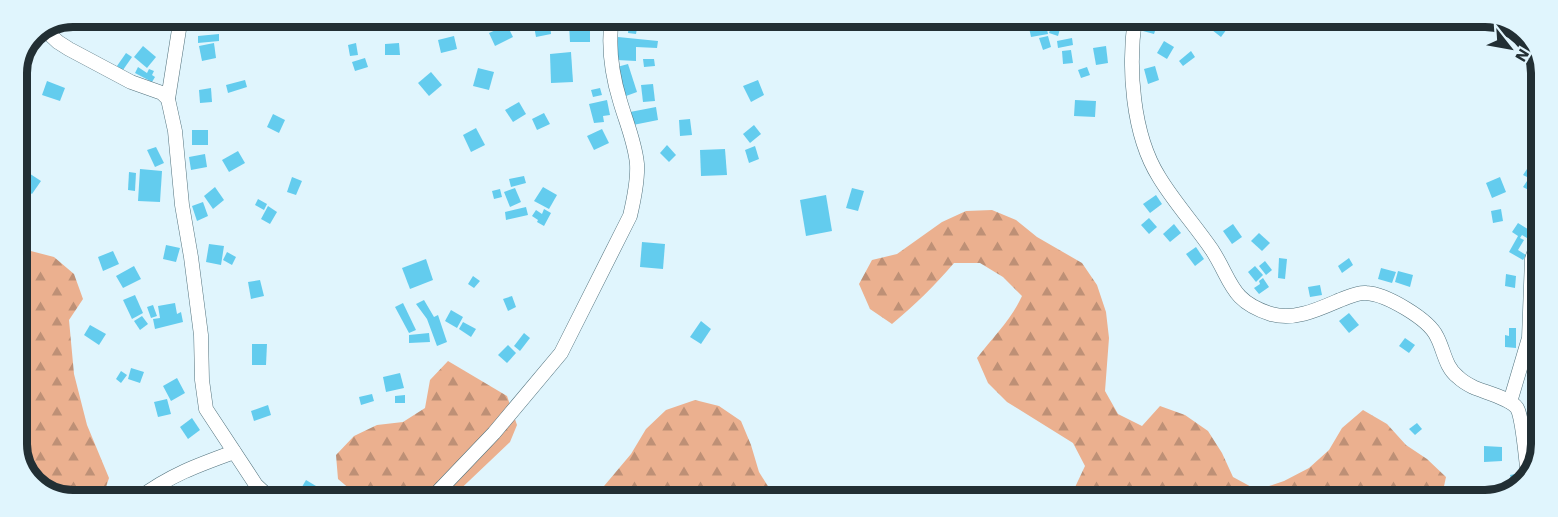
<svg xmlns="http://www.w3.org/2000/svg" width="1558" height="517" font-family="'Work Sans',sans-serif">
<style>
.forest{fill:url(#forest-firs)}
.building{fill:#63ccee}
.lines{fill:none;stroke-linecap:round;stroke-linejoin:round}
.street-casing{stroke:#52727d;stroke-width:15}
.street{stroke:#fff;stroke-width:14}
.rim{fill:none;stroke:#222f34;stroke-width:8}
</style>
<defs>
<pattern id="forest-firs" width="22" height="20" patternUnits="userSpaceOnUse" patternTransform="scale(1.5)"><rect width="22" height="20" fill="#ebb08f"/><path d="M5 1l3.5 6h-7zM16 11l3.5 6h-7z" fill="#be9076"/></pattern>
</defs>
<rect width="100%" height="100%" fill="#e0f5fd"/>
<g class="forest">
<path d="M992,210L1016,220L1037,237L1082,263L1097,285L1106,312L1109,338L1105,391L1118,414L1142,426L1160,406L1185,415L1208,431L1222,453L1233,477L1257,490L1284,481L1309,468L1329,450L1342,428L1363,410L1387,424L1406,445L1427,459L1446,477L1441,500H1069L1085,466L1073,443L1007,402L988,383L977,358C993,337 1011,320 1022,296L1003,277L980,263H954C934,286 916,304 892,324L870,309L859,284L872,260L897,254L942,222L966,211Z"/>
<path d="M17,242L27,250L54,257L74,274L83,299L69,320L74,374L87,425L109,478L102,499L58,498L30,481L17,448Z"/>
<path d="M448,361L507,396L517,425L510,442L450,499H348L351,490L338,479L336,455L354,436L377,425L403,422L425,408L430,380Z"/>
<path d="M695,400L719,406L741,421L751,445L759,472L776,499H592L599,492L631,454L646,429L666,410Z"/>
<path d="M222,490L249,492L255,499H214Z"/>
</g>
<g class="building">
<path d="M202,17H209L213,19L206,30L198,25Z"/>
<path d="M262,17H273L271,27L260,24Z"/>
<path d="M515,17H527L529,23L519,27Z"/>
<path d="M630,17H639L636,34L628,33Z"/>
<path d="M1027,18H1042L1043,22L1045,21L1048,34L1031,37Z"/>
<path d="M1148,18L1159,19L1154,34L1143,31Z"/>
<path d="M1221,18H1226L1232,22L1221,37L1212,30Z"/>
<path d="M1054,19L1062,22L1058,36L1049,33Z"/>
<path d="M1103,20L1106,28L1099,30L1096,22Z"/>
<path d="M590,23V42H570L569,24Z"/>
<path d="M550,24L551,34L536,37L534,26Z"/>
<path d="M507,25L513,37L495,46L489,33Z"/>
<path d="M219,34V41L198,43V36Z"/>
<path d="M454,36L457,49L441,53L438,40Z"/>
<path d="M1048,36L1051,47L1043,50L1039,38Z"/>
<path d="M618,37L658,41L657,48L636,47V61L617,60Z"/>
<path d="M1072,38L1073,45L1058,48L1057,41Z"/>
<path d="M1164,41L1174,47L1167,59L1157,53Z"/>
<path d="M214,43L216,58L202,61L199,46Z"/>
<path d="M356,43L358,55L350,56L348,45Z"/>
<path d="M399,43L400,55H385V44Z"/>
<path d="M143,46L156,57L147,68L134,57Z"/>
<path d="M1106,46L1108,63L1096,65L1093,48Z"/>
<path d="M1071,50L1073,63L1063,64L1062,51Z"/>
<path d="M1191,51L1195,57L1183,66L1179,61Z"/>
<path d="M571,52L573,82L551,83L550,54Z"/>
<path d="M126,53L132,57L123,70L117,66Z"/>
<path d="M365,58L368,67L355,71L352,62Z"/>
<path d="M643,59H654L655,66L644,67Z"/>
<path d="M628,64L637,92L626,96L617,67Z"/>
<path d="M1155,66L1159,80L1148,84L1144,69Z"/>
<path d="M138,67L147,73L149,69L154,71L152,75L155,77L152,82L135,73Z"/>
<path d="M1087,67L1090,75L1081,78L1078,70Z"/>
<path d="M478,68L494,72L489,90L473,86Z"/>
<path d="M431,72L442,85L429,96L418,83Z"/>
<path d="M245,80L247,87L228,93L226,85Z"/>
<path d="M758,80L764,95L751,102L743,86Z"/>
<path d="M47,81L65,88L60,101L42,95Z"/>
<path d="M653,84L655,101L643,102L641,85Z"/>
<path d="M211,88L212,102L200,103L199,90Z"/>
<path d="M600,88L602,95L593,97L591,90Z"/>
<path d="M607,100L610,115L603,116L604,122L594,123L589,104Z"/>
<path d="M1075,100L1096,101L1095,117L1074,116Z"/>
<path d="M519,102L526,114L513,122L505,110Z"/>
<path d="M656,107L658,120L633,125L630,112Z"/>
<path d="M544,113L550,124L537,130L532,119Z"/>
<path d="M273,114L285,120L279,133L267,127Z"/>
<path d="M690,119L692,135L680,136L679,120Z"/>
<path d="M754,125L761,134L750,143L743,134Z"/>
<path d="M476,128L485,145L471,152L463,135Z"/>
<path d="M602,129L609,143L594,150L587,136Z"/>
<rect x="192" y="130" width="16" height="15"/>
<path d="M667,145L676,155L669,162L660,153Z"/>
<path d="M755,146L759,159L749,163L745,150Z"/>
<path d="M156,147L164,163L155,167L147,150Z"/>
<path d="M725,149L727,175L701,176L700,150Z"/>
<path d="M238,151L245,163L229,172L222,160Z"/>
<path d="M205,154L207,167L191,170L189,157Z"/>
<path d="M1531,163L1541,170V179L1532,192L1523,187L1529,178L1523,175Z"/>
<path d="M18,166L41,181L32,194L17,184Z"/>
<path d="M140,169L162,171L160,202L138,201Z"/>
<path d="M129,172L136,173L135,191L128,190Z"/>
<path d="M524,176L526,183L511,187L509,179Z"/>
<path d="M292,177L302,181L296,195L287,192Z"/>
<path d="M1500,177L1506,192L1492,198L1486,183Z"/>
<path d="M215,187L224,200L213,209L204,196Z"/>
<path d="M543,187L557,195L549,209L534,201Z"/>
<path d="M515,188L521,202L510,207L504,192Z"/>
<path d="M852,188L864,191L858,211L846,208Z"/>
<path d="M500,189L502,197L494,199L492,191Z"/>
<path d="M826,195L832,231L806,236L800,200Z"/>
<path d="M1156,195L1162,204L1150,213L1143,204Z"/>
<path d="M258,199L267,204L264,210L255,205Z"/>
<path d="M203,202L208,216L197,221L192,206Z"/>
<path d="M268,206L277,212L270,224L261,219Z"/>
<path d="M526,207L528,215L506,220L505,212Z"/>
<path d="M544,209L551,213L544,226L537,222L538,220L532,216L536,210L542,214Z"/>
<path d="M1501,209L1503,221L1493,223L1491,211Z"/>
<path d="M1149,218L1157,227L1149,234L1141,225Z"/>
<path d="M1518,223L1531,231L1527,238L1522,235L1520,238L1524,240L1518,250L1526,255L1523,260L1509,252L1518,236L1512,232Z"/>
<path d="M1174,224L1181,233L1170,242L1163,234Z"/>
<path d="M1233,224L1242,237L1232,244L1223,231Z"/>
<path d="M1259,233L1270,243L1262,251L1251,241Z"/>
<path d="M642,242L665,244L663,269L640,267Z"/>
<path d="M209,244L224,246L221,265L206,262Z"/>
<path d="M166,245L180,248L176,262L163,259Z"/>
<path d="M1196,247L1204,259L1195,266L1186,254Z"/>
<path d="M113,251L119,264L103,271L98,257Z"/>
<path d="M227,252L236,257L232,265L223,260Z"/>
<path d="M1279,258L1287,259L1285,279L1278,278Z"/>
<path d="M1349,258L1353,265L1342,273L1338,266Z"/>
<path d="M426,259L433,280L410,289L402,268Z"/>
<path d="M1265,261L1272,270L1266,275L1259,266Z"/>
<path d="M134,266L141,279L123,288L116,276Z"/>
<path d="M1255,266L1263,275L1256,282L1248,272Z"/>
<path d="M1381,268L1396,272L1392,283L1378,279Z"/>
<path d="M1398,271L1413,275L1410,287L1395,282Z"/>
<path d="M1506,274L1516,276L1515,288L1505,286Z"/>
<path d="M473,276L480,281L474,288L468,284Z"/>
<path d="M1263,278L1269,287L1259,294L1254,288L1260,284L1259,281Z"/>
<path d="M260,280L264,296L251,299L248,282Z"/>
<path d="M1320,285L1322,295L1310,297L1308,287Z"/>
<path d="M135,295L143,313L132,319L123,300Z"/>
<path d="M512,296L516,307L508,311L503,299Z"/>
<path d="M424,300L434,317L438,315L447,342L437,346L427,319L416,304Z"/>
<path d="M175,303L177,314L181,312L183,322L155,329L153,319L160,318L158,306Z"/>
<path d="M403,303L416,330L409,333L395,307Z"/>
<path d="M153,305L157,316L151,318L147,307Z"/>
<path d="M451,310L463,317L457,328L445,321Z"/>
<path d="M1349,313L1359,325L1349,333L1339,321Z"/>
<path d="M142,316L148,324L140,330L134,321Z"/>
<path d="M701,321L711,329L701,344L690,337Z"/>
<path d="M463,322L476,329L471,337L459,329Z"/>
<path d="M90,325L106,334L99,345L84,335Z"/>
<path d="M1509,328H1516V348L1505,347V335L1509,336Z"/>
<path d="M429,333L430,342L409,343V335Z"/>
<path d="M524,333L530,338L520,351L514,346Z"/>
<path d="M1405,338L1415,345L1409,353L1399,346Z"/>
<path d="M252,344H267L266,365H252Z"/>
<path d="M508,345L516,353L507,363L498,355Z"/>
<path d="M131,368L144,372L140,383L128,379Z"/>
<path d="M121,371L127,375L121,383L116,379Z"/>
<path d="M400,373L404,388L386,392L383,377Z"/>
<path d="M177,378L185,393L171,401L163,386Z"/>
<path d="M372,394L374,401L361,405L359,397Z"/>
<path d="M405,395V403H395V396Z"/>
<path d="M167,399L171,414L158,417L154,402Z"/>
<path d="M268,405L271,415L254,421L251,411Z"/>
<path d="M192,418L200,430L188,439L180,427Z"/>
<path d="M1417,423L1422,429L1415,435L1409,429Z"/>
<path d="M1484,446L1502,447V461L1484,462Z"/>
<path d="M1520,473L1522,484L1521,486L1513,488L1510,475Z"/>
<path d="M306,480L316,486L309,498L299,492Z"/>
</g>
<g class="lines">
<defs>
<g id="street">
<path d="M1135,18C1128,67 1132,134 1159,177C1174,202 1195,225 1212,250C1232,281 1230,301 1271,314C1294,321 1319,309 1340,300C1349,297 1357,292 1366,293C1386,294 1429,319 1437,337C1444,350 1445,367 1458,377C1462,381 1467,384 1473,387C1484,392 1510,398 1517,408C1523,418 1526,462 1528,475"/>
<path d="M44,29L58,42L69,49L131,82L162,93L168,99L175,131L182,205L191,257L201,335L202,380L206,409L256,485L271,499"/>
<path d="M168,99L181,17"/>
<path d="M1510,402L1529,338L1532,259L1541,234"/>
<path d="M138,499C170,475 198,465 234,452"/>
<path d="M431,499L494,433L561,353L630,216C634,199 638,181 637,164C635,142 626,122 620,101C612,75 608,44 612,17"/>
</g>
</defs>
<use href="#street" class="street-casing"/>
<use href="#street" class="street"/>
</g>
<path d="M0 0H1558V517H0ZM73 27H1485A46 46 0 0 1 1531 73V444A46 46 0 0 1 1485 490H73A46 46 0 0 1 27 444V73A46 46 0 0 1 73 27Z" fill="#e0f5fd" fill-rule="evenodd"/>
<path class="rim" d="M73 27H1485A46 46 0 0 1 1531 73V444A46 46 0 0 1 1485 490H73A46 46 0 0 1 27 444V73A46 46 0 0 1 73 27Z"/>
<g transform="translate(1510 48) rotate(121)" stroke="#e0f5fd" stroke-width="4.5" paint-order="stroke">
<path d="M0-4.5L10 22L0 15L-10 22Z" fill="#222f34"/>
<text y="-9" font-size="16" font-weight="bold" text-anchor="middle" fill="#222f34">N</text>
</g>
</svg>
